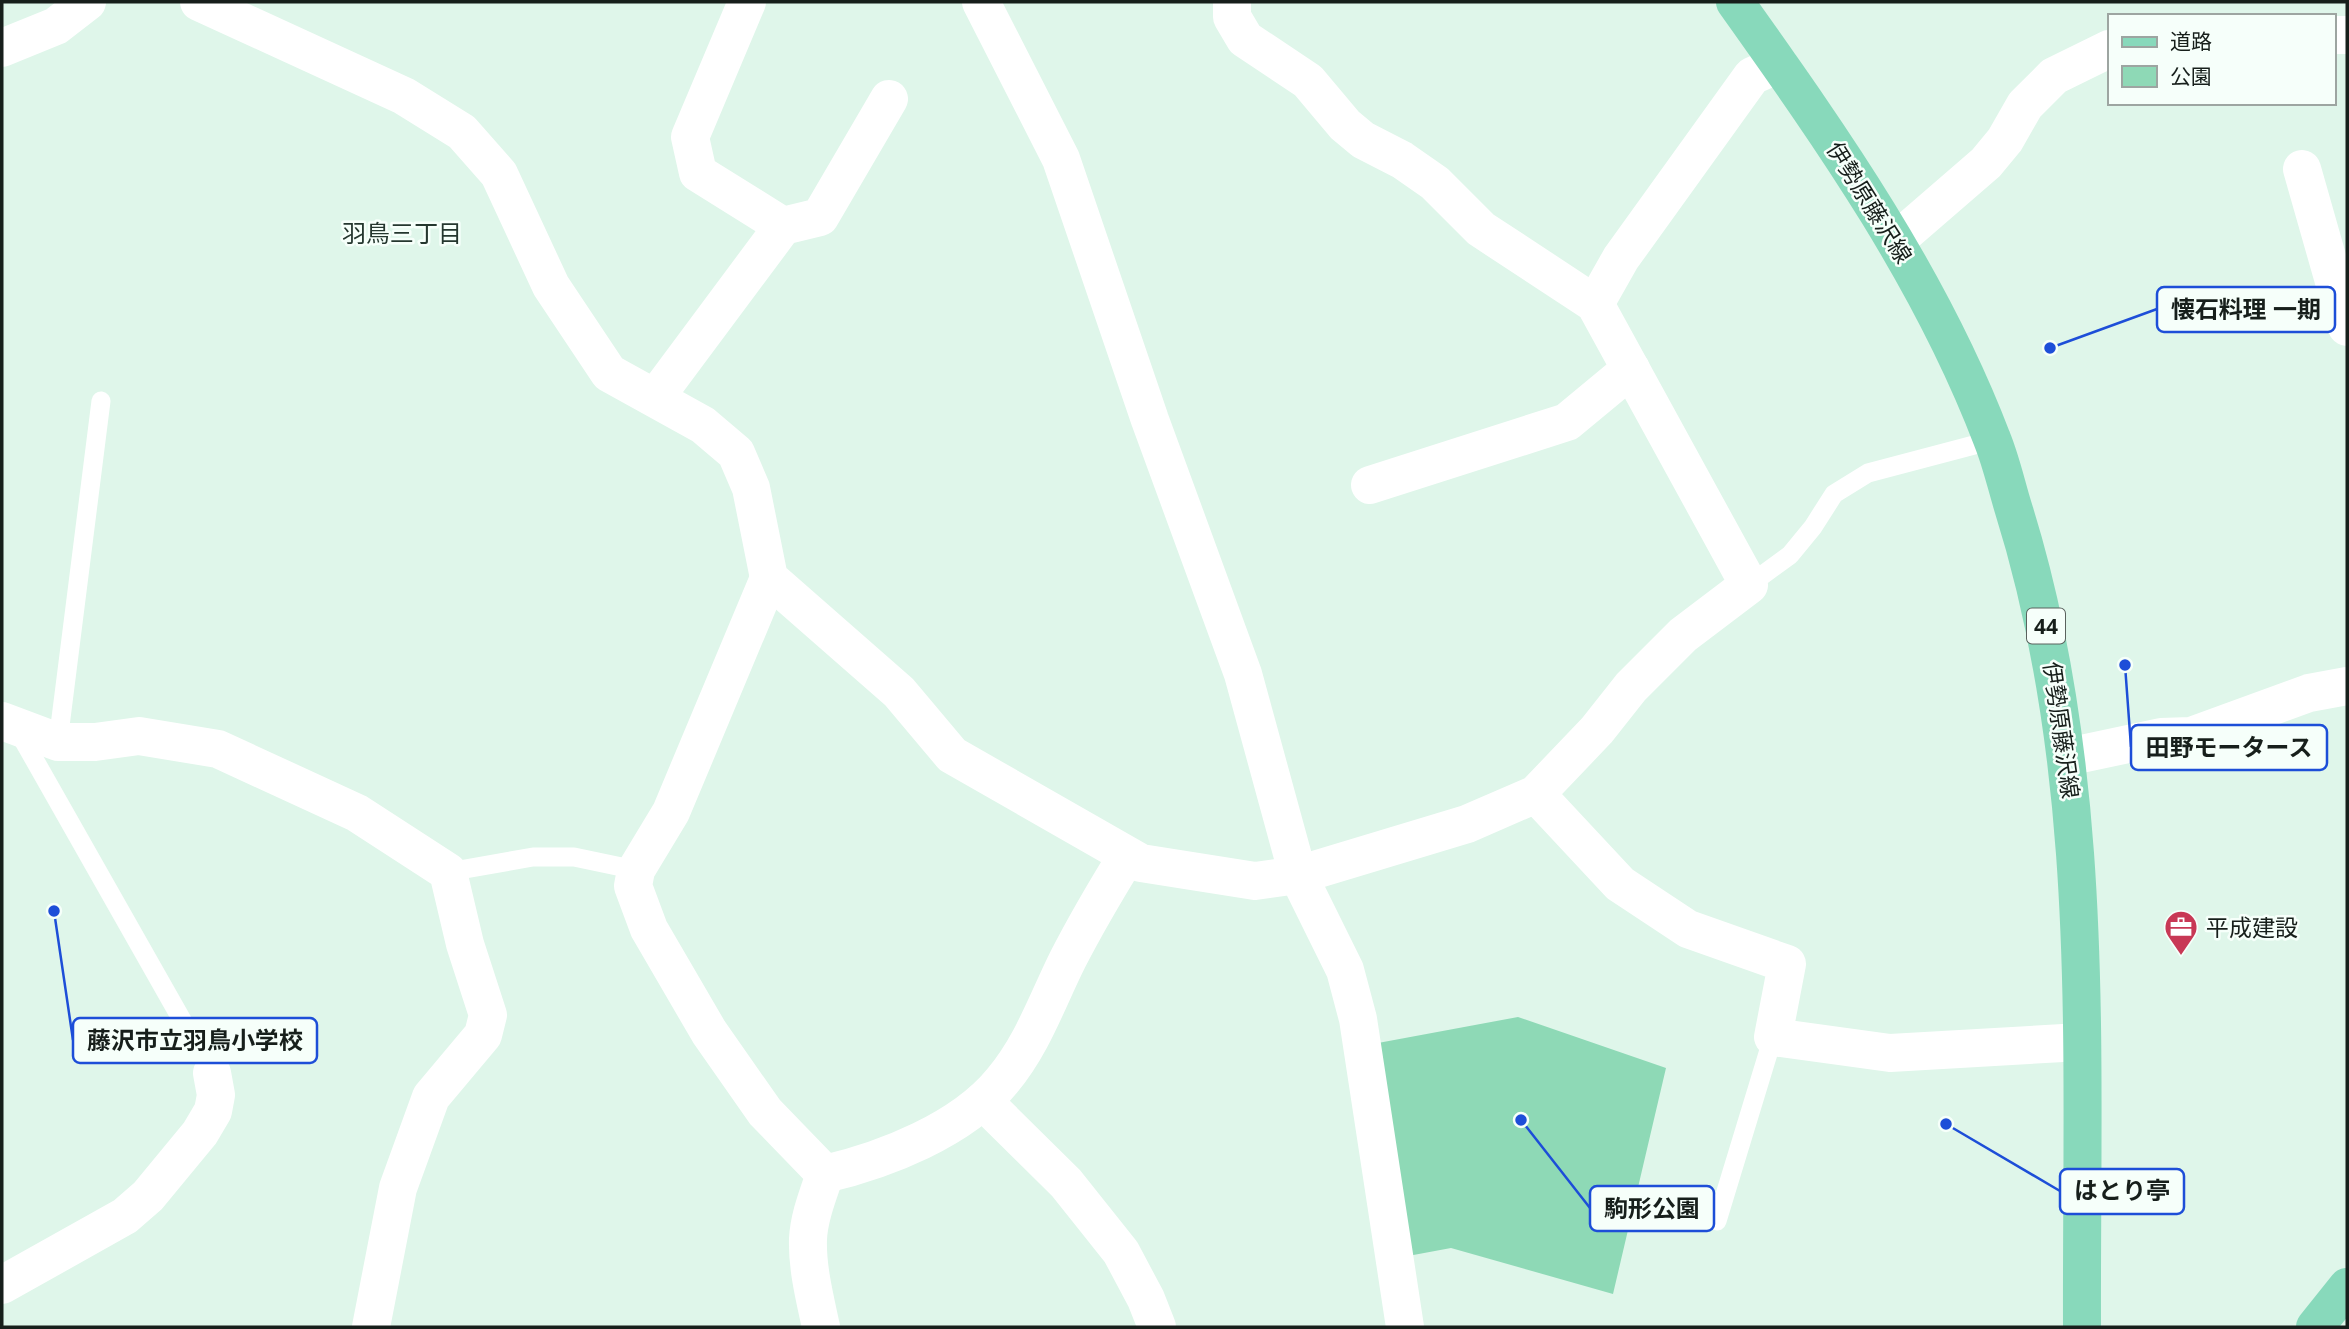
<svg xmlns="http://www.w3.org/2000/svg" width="2349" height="1329" font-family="'Open Sans','Noto Sans JP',sans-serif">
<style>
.green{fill:#8ed9b6}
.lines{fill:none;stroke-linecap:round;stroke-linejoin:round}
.lane{stroke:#fff;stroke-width:19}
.street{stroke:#fff;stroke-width:38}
.primary{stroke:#88d9bb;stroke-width:38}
.labels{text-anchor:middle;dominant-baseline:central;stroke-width:5;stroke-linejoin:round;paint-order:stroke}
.shield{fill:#f6fffa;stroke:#5a625e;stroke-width:2}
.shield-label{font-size:21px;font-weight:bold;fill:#171f1b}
.street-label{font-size:23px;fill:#171f1b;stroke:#f6fffa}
.poi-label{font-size:23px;fill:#171f1b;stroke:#f6fffa;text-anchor:start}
.neighbourhood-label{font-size:24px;fill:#25372f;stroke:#f6fffa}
.leader{fill:none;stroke:#1d4ed8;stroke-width:2.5}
.callout-dot{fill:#1d4ed8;stroke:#f6fffa;stroke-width:2.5}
.callout{fill:#f6fffa;stroke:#1d4ed8;stroke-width:2.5}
.callout-label{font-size:24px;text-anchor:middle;font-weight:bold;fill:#171f1b}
</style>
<rect width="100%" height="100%" fill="#dff6ea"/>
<path class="green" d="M1518,1017L1666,1068L1613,1294L1451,1248L1408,1256L1378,1043Z"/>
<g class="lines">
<g class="lane">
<path d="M1749,585L1790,555L1813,527L1834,494L1868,473L1993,440"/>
<path d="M17,729L212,1073"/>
<path d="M58,742L101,401"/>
<path d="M448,872L533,857H574L636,870"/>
<path d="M1717,1221L1773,1037"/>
</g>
<g class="street">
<path d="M199,2L404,96L462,132L499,174L551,286L609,373L703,425L736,453L751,488L769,578L899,692L952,755L1141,863L1255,881L1298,875L1467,824L1536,794L1597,730L1631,687L1683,635L1749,585L1595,304L1481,229L1435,183L1402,160L1363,140L1345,125L1308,81L1245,39L1232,17V2"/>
<path d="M747,2L690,137L698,173L783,226"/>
<path d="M981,2L1061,159L1150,420L1243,674L1298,875L1345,970L1358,1019L1405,1327"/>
<path d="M2333,35H2347"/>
<path d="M2,48L56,26L87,2"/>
<path d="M2302,169L2347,327"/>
<path d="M1897,240L1986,163L2005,140L2025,105L2054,76L2109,49"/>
<path d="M1595,304L1621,258L1752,76L1779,64"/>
<path d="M655,398L783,226L820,217L889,99"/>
<path d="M1370,485L1567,422L1631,369"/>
<path d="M769,578L671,812L636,870L633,886L649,929L709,1032L765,1112L825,1174"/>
<path d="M2,721L58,742H95L139,736L218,749L357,813L448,872L465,944L488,1015L483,1035L431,1097L398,1188L371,1327"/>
<path d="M2067,757L2161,737L2191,736L2309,693L2347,686"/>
<path d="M1536,794L1620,884L1688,929L1787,964L1773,1037L1890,1053L2081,1042"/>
<path d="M983,1101L1066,1183L1121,1252L1146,1299L1157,1327"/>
<path d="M825,1174C885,1160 962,1130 1002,1081C1033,1044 1047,1001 1068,959C1086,924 1106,890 1127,856"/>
<path d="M2,1285L125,1216L148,1196L200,1133L213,1111L216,1095L212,1073"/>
<path d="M821,1327C815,1299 807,1268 808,1239C809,1217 818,1195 825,1174"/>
</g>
<g class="primary">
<path d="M1735,2C1834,141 1931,279 1992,439C2001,461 2006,484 2013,507C2097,774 2081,1051 2082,1327"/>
<path d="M2315,1327L2347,1287"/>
</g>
</g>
<defs>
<symbol id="office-pin" viewBox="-11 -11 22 30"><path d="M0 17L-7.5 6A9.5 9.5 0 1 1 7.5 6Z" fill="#c83855" stroke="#f6fffa"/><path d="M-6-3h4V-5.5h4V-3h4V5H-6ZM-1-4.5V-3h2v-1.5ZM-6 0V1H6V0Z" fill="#fff"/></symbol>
</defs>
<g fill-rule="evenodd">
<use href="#office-pin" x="2162" y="908" width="38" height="52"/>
</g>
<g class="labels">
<rect class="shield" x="2027" y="608.5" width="38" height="35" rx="5"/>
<g class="shield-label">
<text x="2046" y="626">44</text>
</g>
<g class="street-label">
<text transform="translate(1870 202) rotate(58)">伊勢原藤沢線</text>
<text transform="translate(2062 730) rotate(82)">伊勢原藤沢線</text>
</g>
<g class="poi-label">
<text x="2206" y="927">平成建設</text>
</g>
<g class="neighbourhood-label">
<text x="402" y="232">羽鳥三丁目</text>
</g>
</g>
<path class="leader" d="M2050 348L2157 309M2125 665L2131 747M54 911L73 1040M1946 1124L2060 1191M1521 1120L1590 1208"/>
<g class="callout-dot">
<circle cx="2050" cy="348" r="7"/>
<circle cx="2125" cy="665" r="7"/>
<circle cx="54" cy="911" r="7"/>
<circle cx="1946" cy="1124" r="7"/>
<circle cx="1521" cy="1120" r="7"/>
</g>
<g class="callout">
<rect x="2157" y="287" width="178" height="45" rx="7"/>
<rect x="2131" y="725" width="196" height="45" rx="7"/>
<rect x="73" y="1018" width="244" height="45" rx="7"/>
<rect x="2060" y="1169" width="124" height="45" rx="7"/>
<rect x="1590" y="1186" width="124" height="45" rx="7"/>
</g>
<g class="callout-label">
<text x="2246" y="318">懐石料理 一期</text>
<text x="2229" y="756">田野モータース</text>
<text x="195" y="1049">藤沢市立羽鳥小学校</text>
<text x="2122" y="1199">はとり亭</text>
<text x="1652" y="1217">駒形公園</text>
</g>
<rect width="2349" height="1329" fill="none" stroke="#171f1b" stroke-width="7"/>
<rect x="2108" y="14" width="228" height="91" fill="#f6fffa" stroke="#9da5a1" stroke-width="2"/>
<rect x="2122" y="37" width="35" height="10" fill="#88d9bb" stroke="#9da5a1" stroke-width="2"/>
<text x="2170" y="49" font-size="21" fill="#171f1b">道路</text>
<rect x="2122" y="66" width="35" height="21" fill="#8ed9b6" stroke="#9da5a1" stroke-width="2"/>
<text x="2170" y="84" font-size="21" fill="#171f1b">公園</text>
</svg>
